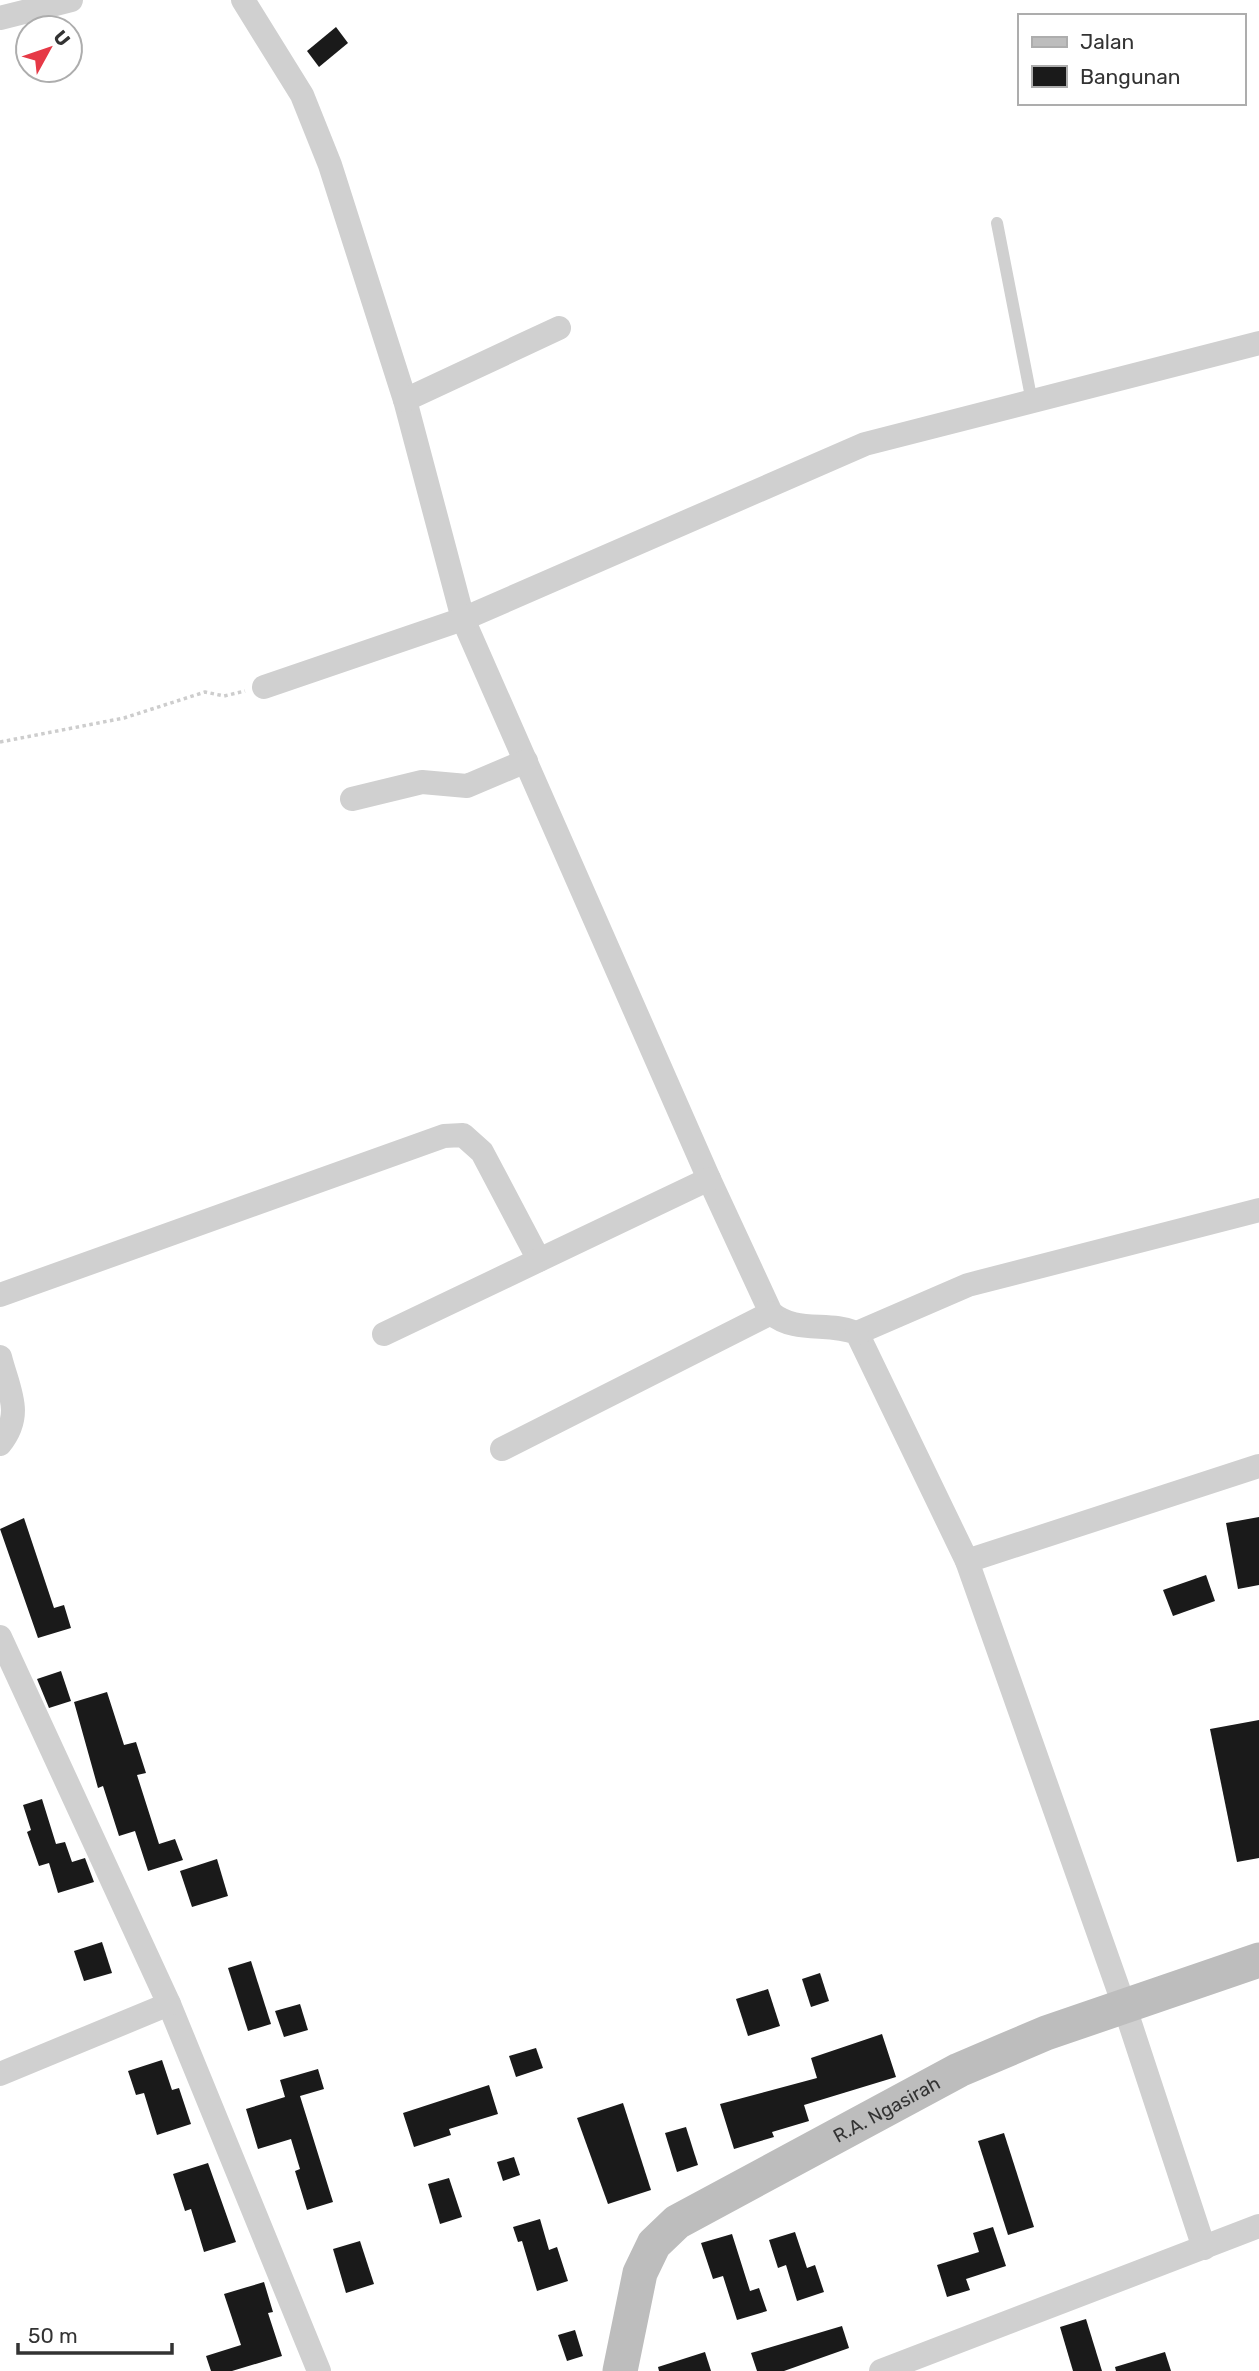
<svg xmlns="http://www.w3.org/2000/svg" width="1259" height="2371" font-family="Rubik,sans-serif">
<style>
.building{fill:#1a1a1a}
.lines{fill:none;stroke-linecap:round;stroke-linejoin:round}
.path{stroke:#cdcdcd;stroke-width:3.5;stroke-dasharray:3.5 3.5;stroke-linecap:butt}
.lane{stroke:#d0d0d0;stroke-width:12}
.street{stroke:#d0d0d0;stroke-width:24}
.secondary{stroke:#bdbdbd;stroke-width:35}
.labels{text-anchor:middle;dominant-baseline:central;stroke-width:7;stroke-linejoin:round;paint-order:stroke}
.street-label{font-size:19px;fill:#333;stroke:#fff}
</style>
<rect width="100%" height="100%" fill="#fff"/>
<g class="building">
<path d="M336,27L348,43L319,67L307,51Z"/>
<path d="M1259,1517V1585L1238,1589L1226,1523Z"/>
<path d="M24,1518L54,1608L64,1605L71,1628L38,1638L0,1529Z"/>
<path d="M1206,1575L1215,1601L1173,1616L1163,1590Z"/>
<path d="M61,1671L71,1701L49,1708L37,1679Z"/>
<path d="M107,1692L124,1745L136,1742L146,1773L137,1775L159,1844L175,1839L183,1860L148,1871L135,1831L119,1836L103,1786L98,1788L74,1702Z"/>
<path d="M1259,1720V1858L1237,1862L1210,1729Z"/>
<path d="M42,1799L56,1844L65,1842L72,1862L85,1858L94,1882L58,1893L49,1863L39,1866L27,1832L31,1830L23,1805Z"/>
<path d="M217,1859L228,1896L192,1907L180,1871Z"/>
<path d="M102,1942L112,1973L84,1981L74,1951Z"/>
<path d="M251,1961L271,2024L248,2031L228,1968Z"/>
<path d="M820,1973L829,2001L811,2007L802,1979Z"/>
<path d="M768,1989L780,2026L748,2036L736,1999Z"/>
<path d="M300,2004L308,2030L284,2037L275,2011Z"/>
<path d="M882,2034L896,2077L804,2105L809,2121L772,2132L774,2137L734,2149L720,2104L817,2078L811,2058Z"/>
<path d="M536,2048L543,2068L516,2077L509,2056Z"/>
<path d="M162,2060L172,2090L179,2088L191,2124L157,2135L144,2093L136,2095L128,2071Z"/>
<path d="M318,2069L324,2089L300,2096L333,2202L307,2210L295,2171L300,2169L291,2139L258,2149L246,2109L285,2097L280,2080Z"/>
<path d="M489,2085L498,2114L449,2129L451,2135L414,2147L403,2113Z"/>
<path d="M623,2103L651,2190L608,2204L577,2118Z"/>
<path d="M686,2127L698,2165L677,2172L665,2133Z"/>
<path d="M1004,2133L1034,2227L1008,2235L978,2141Z"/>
<path d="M514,2157L520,2175L503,2181L497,2162Z"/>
<path d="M208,2163L236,2242L204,2252L191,2209L185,2211L173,2174Z"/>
<path d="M449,2178L462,2217L440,2224L428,2184Z"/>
<path d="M540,2219L549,2250L557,2247L568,2281L537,2291L522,2241L518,2242L513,2227Z"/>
<path d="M993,2227L1006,2266L966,2279L970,2290L947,2297L937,2265L979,2252L973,2233Z"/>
<path d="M795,2232L807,2268L815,2265L824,2292L797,2301L786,2265L778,2268L769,2240Z"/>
<path d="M732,2234L750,2291L759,2288L767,2311L737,2320L723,2276L713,2279L701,2243Z"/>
<path d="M360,2241L374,2284L346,2293L333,2249Z"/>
<path d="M264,2282L273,2312L268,2313L282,2356L232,2371H211L206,2356L241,2345L224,2294Z"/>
<path d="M1086,2319L1102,2371H1073L1060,2327Z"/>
<path d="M842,2326L849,2348L784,2371H757L751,2353Z"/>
<path d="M575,2330L583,2356L567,2361L558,2335Z"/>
<path d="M705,2352L711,2371H659L658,2367Z"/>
<path d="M1165,2352L1171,2371H1116L1115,2367Z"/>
</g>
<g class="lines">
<path class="path" d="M0,742L124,718L205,692L224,696L245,691"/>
<path class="lane" d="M997,223L1032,402"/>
<g class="street">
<path d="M243,0L302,95L330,165L405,400L463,619L709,1179L771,1313C796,1334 828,1321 857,1333L967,1561L1125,2008L1204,2248"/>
<path d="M0,18L71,0"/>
<path d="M405,400L559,328"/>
<path d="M264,687L463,619L865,444L1259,343"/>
<path d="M352,799L422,782L467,786L526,761"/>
<path d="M0,1295L444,1136L463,1135L482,1152L539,1260"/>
<path d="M857,1333L968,1285L1259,1210"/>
<path d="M384,1334L709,1179"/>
<path d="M0,1357C9,1392 24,1414 0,1444"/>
<path d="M502,1449L771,1313"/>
<path d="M967,1561L1259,1466"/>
<path d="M0,1637L169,2004L319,2371"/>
<path d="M0,2074L169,2004"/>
<path d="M881,2371L1259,2226"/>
</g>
<path class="secondary" id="s1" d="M620,2371L640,2273L654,2244L677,2222L959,2070L1046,2033L1259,1960"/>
</g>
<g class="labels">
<g class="street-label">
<text stroke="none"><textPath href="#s1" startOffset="402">R.A. Ngasirah</textPath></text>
</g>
</g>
<rect x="1018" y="14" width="228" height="91" fill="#ffffff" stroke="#adadad" stroke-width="2"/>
<rect x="1032" y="37" width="35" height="10" fill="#bdbdbd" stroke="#adadad" stroke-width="2"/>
<text x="1080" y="49" font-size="21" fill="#333333">Jalan</text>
<rect x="1032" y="66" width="35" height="21" fill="#1a1a1a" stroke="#adadad" stroke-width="2"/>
<text x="1080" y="84" font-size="21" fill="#333333">Bangunan</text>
<g transform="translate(49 49) rotate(50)"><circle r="33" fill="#ffffff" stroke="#adadad" stroke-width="2"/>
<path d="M0-5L12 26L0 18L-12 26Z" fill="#e63946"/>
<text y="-10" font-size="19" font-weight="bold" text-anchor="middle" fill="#333333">U</text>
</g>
<path d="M18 2343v10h154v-10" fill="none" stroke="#333333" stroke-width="3.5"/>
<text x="28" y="2343" font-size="21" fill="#333333" stroke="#ffffff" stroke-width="5" paint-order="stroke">50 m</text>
</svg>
